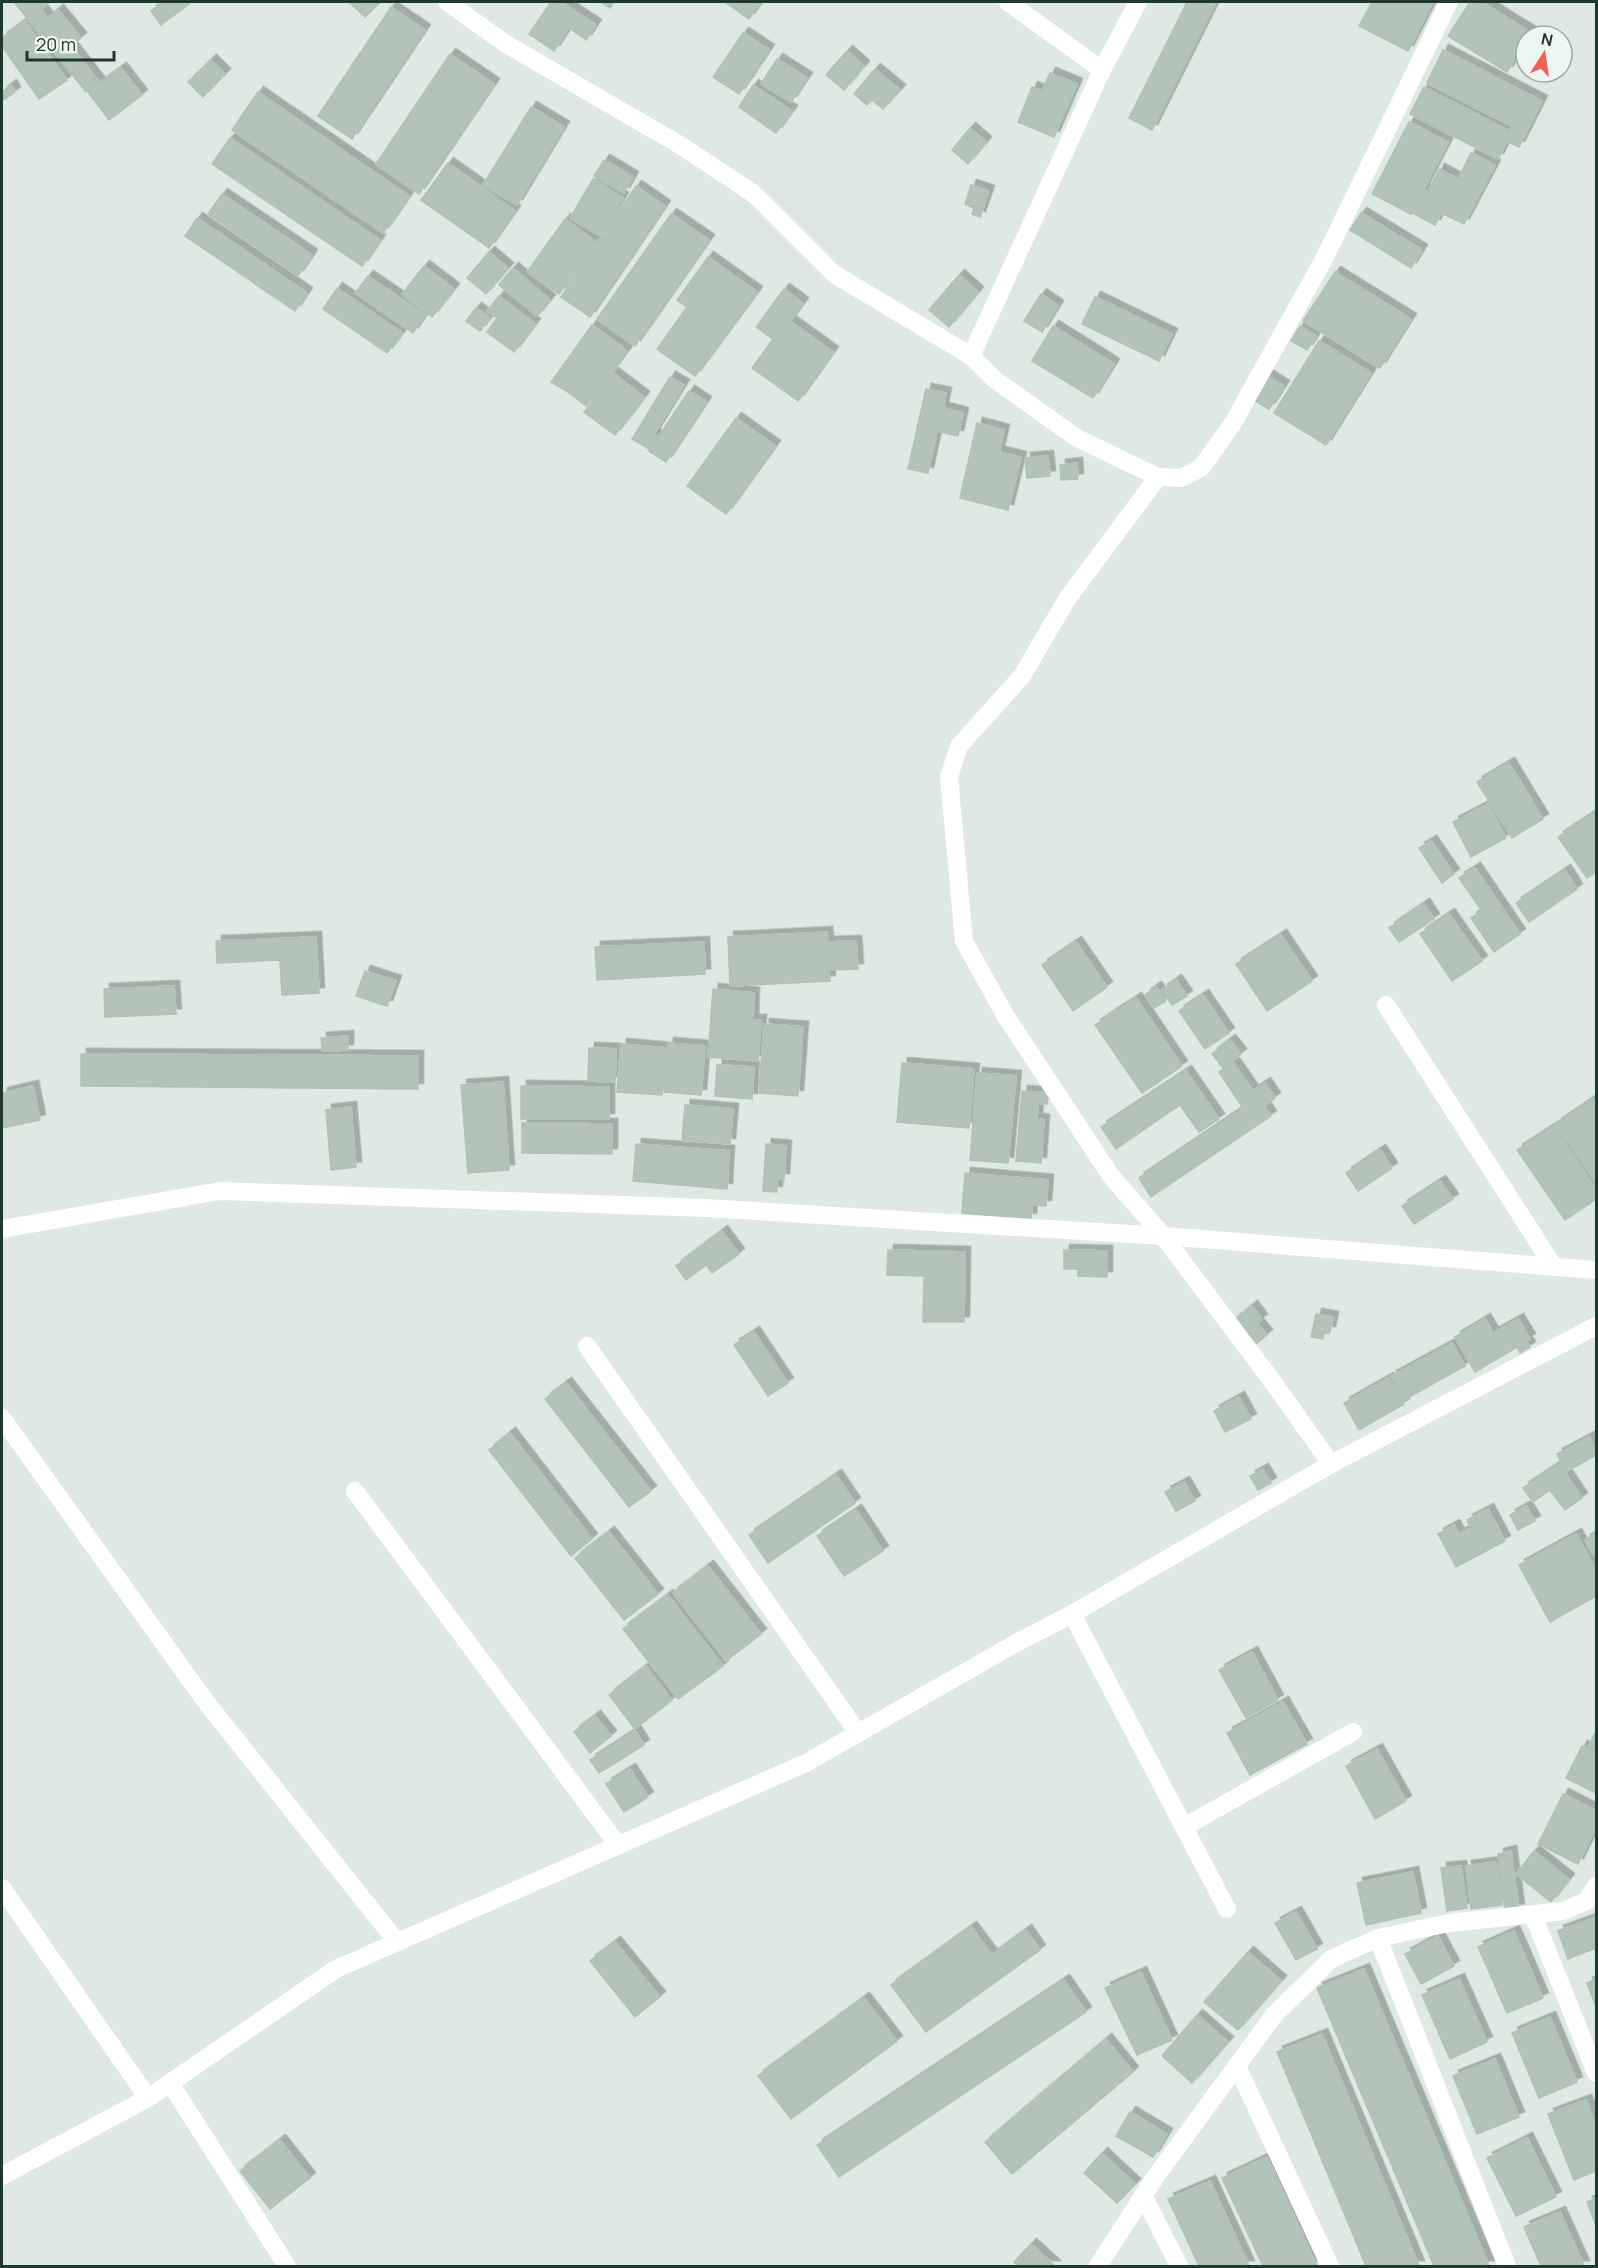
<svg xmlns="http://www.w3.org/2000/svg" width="1598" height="2268" font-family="Manrope,sans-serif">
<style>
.building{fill:#b3c3ba;stroke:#b0c2b7;stroke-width:1.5;filter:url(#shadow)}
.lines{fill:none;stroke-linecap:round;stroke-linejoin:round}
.minor{stroke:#fff;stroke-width:18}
</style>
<defs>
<filter id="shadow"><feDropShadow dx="5.5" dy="-5.5" stdDeviation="0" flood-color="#0004"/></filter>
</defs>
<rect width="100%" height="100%" fill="#dde9e2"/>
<g class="building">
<path d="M14,2H50L41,9L48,18L58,10L81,38L71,46L99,82L86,92Z"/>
<path d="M163,2H186L189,4L161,25L151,11Z"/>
<path d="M351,2H374L377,5L365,17L350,3Z"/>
<path d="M551,2H561L596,25L586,40L569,28L554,51L529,34Z"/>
<path d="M601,2H614L610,8Z"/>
<path d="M725,2H761L749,19Z"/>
<path d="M1187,2H1216L1152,130L1129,118Z"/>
<path d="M1372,2H1433L1408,51L1359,26Z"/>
<path d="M1470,2H1482L1532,33L1530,36H1526V42L1507,72L1448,36Z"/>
<path d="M391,7L425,30L352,139L318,116Z"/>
<path d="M25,21L67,80L39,99L2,46V38Z"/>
<path d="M743,33L769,50L739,94L713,77Z"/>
<path d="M1443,50L1542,101L1519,147L1507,141L1498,159L1410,114L1424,87L1509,131L1512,126L1427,83Z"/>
<path d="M847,51L864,66L844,90L826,75Z"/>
<path d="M450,54L494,84L419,194L376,164Z"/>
<path d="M777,59L807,78L791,102L761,84Z"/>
<path d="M211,60L225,74L203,97L188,82Z"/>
<path d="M121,68L142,95L109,120L88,92Z"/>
<path d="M875,69L900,90L883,109L872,100L867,105L854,94Z"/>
<path d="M1050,73L1077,84L1054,137L1018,122L1032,87L1042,91Z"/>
<path d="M11,85L15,92L2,101V92Z"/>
<path d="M753,85L792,111L776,133L739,107Z"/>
<path d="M258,92L409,196L383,233L232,130Z"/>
<path d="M531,107L564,127L517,205L483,185Z"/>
<path d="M1409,122L1448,142L1411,214L1372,194Z"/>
<path d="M970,128L986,142L968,164L952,150Z"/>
<path d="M230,138L380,240L362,266L212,164Z"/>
<path d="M1471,153L1495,165L1464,224L1441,213L1435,225L1412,213L1424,189L1428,192L1439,169L1458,179Z"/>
<path d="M604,160L633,177L624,193L594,176Z"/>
<path d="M448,163L515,211L489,248L421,200Z"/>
<path d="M593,179L623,198L600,236L570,218Z"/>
<path d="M971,185L989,191L980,217L972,214L974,208L965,204Z"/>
<path d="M636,186L665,206L590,317L561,297Z"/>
<path d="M222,194L312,255L298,276L208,214Z"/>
<path d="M1361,213L1422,250L1411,268L1350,230Z"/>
<path d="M671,214L709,240L635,346L597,319Z"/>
<path d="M197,218L307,293L295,311L185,236Z"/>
<path d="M565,219L596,242L559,294L527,272Z"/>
<path d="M489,252L508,268L486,294L467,278Z"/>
<path d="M708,257L757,292L695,376L657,349L687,307L677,300Z"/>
<path d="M424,266L454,289L432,317L402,294Z"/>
<path d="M513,268L550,300L537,316L499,285Z"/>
<path d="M1335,272L1411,319L1380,368L1303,321Z"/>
<path d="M959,275L978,292L949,327L929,310Z"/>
<path d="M368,276L425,315L413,333L355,293Z"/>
<path d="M337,288L402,333L387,353L323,309Z"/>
<path d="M784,289L803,303L790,321L833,352L798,401L752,368L773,339L756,327Z"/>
<path d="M1041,294L1058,306L1042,332L1024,321Z"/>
<path d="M499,296L535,324L514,352L487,332L497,318L487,311Z"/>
<path d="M1095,297L1172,334L1159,361L1082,324Z"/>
<path d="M476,308L490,318L480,331L466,321Z"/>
<path d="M592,325L610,338L568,392L551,382Z"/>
<path d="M1053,326L1114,364L1093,398L1032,361Z"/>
<path d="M1300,326L1316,336L1307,350L1291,341Z"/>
<path d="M610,338L627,351L586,406L568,392Z"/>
<path d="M1319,341L1371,373L1326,445L1274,413Z"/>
<path d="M613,373L644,397L615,435L584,412Z"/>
<path d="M1268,376L1284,386L1269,409L1253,400Z"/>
<path d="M670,377L684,385L654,434L657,436L649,449L632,439Z"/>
<path d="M926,389L946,393L943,408L963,413L958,436L937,431L928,473L908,469Z"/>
<path d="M689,391L706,402L666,462L649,451Z"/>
<path d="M736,418L775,446L726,514L687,486Z"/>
<path d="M977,423L1004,430L999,452L1021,457L1008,510L960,498Z"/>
<path d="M1048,456L1050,476L1027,478L1025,458Z"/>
<path d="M1077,463L1078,479L1061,480L1060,465Z"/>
<path d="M1509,763L1543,819L1512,838L1477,782Z"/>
<path d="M1488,804L1506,838L1471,857L1453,822Z"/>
<path d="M1594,813L1596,817V872L1587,878L1558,837Z"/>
<path d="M1431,841L1454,874L1442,883L1419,848Z"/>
<path d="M1475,868L1520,934L1494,952L1471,918L1482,911L1459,878Z"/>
<path d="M1565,870L1577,889L1529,922L1516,903Z"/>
<path d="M1424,904L1434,919L1399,942L1389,928Z"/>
<path d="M1449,914L1482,961L1452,981L1420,934Z"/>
<path d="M827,932L828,942L856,941L858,969L829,970L830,981L730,986L728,937Z"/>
<path d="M1281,935L1312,981L1267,1011L1236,964Z"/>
<path d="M316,937L319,993L282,995L280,960L217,963L216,941Z"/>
<path d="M704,942L705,974L597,980L595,947Z"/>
<path d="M1076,942L1107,987L1073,1011L1042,965Z"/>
<path d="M365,971L396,981L387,1006L356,996Z"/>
<path d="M1176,980L1187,996L1172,1005L1162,990Z"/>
<path d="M174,986L176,1014L105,1017L104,989Z"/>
<path d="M1156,987L1166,1001L1154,1008L1145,995Z"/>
<path d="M713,989L754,993L753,1020H761L758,1061L708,1057Z"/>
<path d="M1203,995L1229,1033L1205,1049L1179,1011Z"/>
<path d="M1136,998L1182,1066L1142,1093L1095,1025Z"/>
<path d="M764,1024L803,1027L798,1096L759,1093Z"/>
<path d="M348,1036V1050L322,1051L321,1038Z"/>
<path d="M1230,1040L1241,1054L1223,1068L1212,1054Z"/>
<path d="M668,1043L705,1046L701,1095L664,1092Z"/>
<path d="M621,1044L665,1048L662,1095L617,1092Z"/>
<path d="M589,1048L616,1049L615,1082L588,1081Z"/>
<path d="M81,1054L418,1056V1089L81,1086Z"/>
<path d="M1233,1062L1253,1091L1265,1083L1275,1098L1264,1106L1271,1116L1151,1197L1139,1178L1243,1108L1219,1072Z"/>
<path d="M902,1063L974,1069L969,1128L897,1122Z"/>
<path d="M717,1065L754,1067L752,1099L715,1096Z"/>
<path d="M1186,1071L1219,1119L1199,1132L1180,1105L1116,1149L1101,1127Z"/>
<path d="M977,1073L1016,1076L1008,1163L970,1160Z"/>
<path d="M503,1082L509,1170L468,1173L461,1085Z"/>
<path d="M33,1086L40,1120L2,1128V1093Z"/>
<path d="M521,1086L609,1087V1119H521Z"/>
<path d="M1022,1091L1048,1093L1047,1104H1038L1037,1119L1044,1120L1041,1163L1016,1161Z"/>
<path d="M1593,1099L1596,1104V1183L1556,1124Z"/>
<path d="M685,1105L733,1109L730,1144L682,1140Z"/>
<path d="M351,1107L356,1167L331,1170L326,1110Z"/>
<path d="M522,1123L612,1124V1154L522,1153Z"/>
<path d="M1554,1126L1596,1190V1199L1565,1220L1517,1150Z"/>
<path d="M636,1144L729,1151L727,1189L633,1181Z"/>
<path d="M766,1144L786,1146L784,1179H777V1192L763,1191Z"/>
<path d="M1380,1150L1392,1168L1358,1191L1346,1173Z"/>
<path d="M965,1173L1048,1180L1046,1206L1032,1205L1031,1219L962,1213Z"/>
<path d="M1440,1181L1453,1199L1414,1224L1402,1206Z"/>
<path d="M722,1231L739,1254L712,1273L706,1265L686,1280L676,1266Z"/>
<path d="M888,1250L965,1252L964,1322H923L924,1276L887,1275Z"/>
<path d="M1064,1250L1107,1251V1277L1078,1276V1269H1064Z"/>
<path d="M1252,1306L1262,1319L1257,1323L1267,1335L1252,1347L1232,1322Z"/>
<path d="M1316,1314L1333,1317L1330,1332L1325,1331L1323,1339L1311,1337Z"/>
<path d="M1485,1319L1493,1333L1518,1319L1530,1339L1526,1341L1530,1347L1520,1353L1517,1347L1475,1372L1455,1337Z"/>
<path d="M754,1332L788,1383L768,1396L734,1345Z"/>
<path d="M1452,1343L1465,1366L1404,1400L1391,1376Z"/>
<path d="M1388,1378L1404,1404L1359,1430L1344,1403Z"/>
<path d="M566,1383L651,1491L629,1507L545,1399Z"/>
<path d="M1239,1397L1251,1419L1225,1432L1214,1411Z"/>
<path d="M510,1433L592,1539L571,1556L489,1450Z"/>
<path d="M1589,1437L1596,1451V1455L1566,1472L1557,1454Z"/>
<path d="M1559,1464L1582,1498L1565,1510L1550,1490L1533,1502L1523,1488Z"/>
<path d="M1263,1469L1271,1483L1258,1490L1250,1476Z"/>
<path d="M836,1475L855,1503L768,1563L749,1535Z"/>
<path d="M1184,1482L1195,1501L1176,1511L1165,1492Z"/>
<path d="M1526,1506L1535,1521L1518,1530L1510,1515Z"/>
<path d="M1488,1509L1505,1541L1456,1567L1438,1534L1454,1525L1459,1534L1471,1528L1467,1520Z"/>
<path d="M856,1510L883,1551L844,1576L817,1536Z"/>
<path d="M609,1532L658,1594L624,1620L575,1558Z"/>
<path d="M1596,1533V1553L1593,1555L1585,1540Z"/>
<path d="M1576,1534L1596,1570V1596L1550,1622L1519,1565Z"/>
<path d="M708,1566L761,1634L726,1661L673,1593Z"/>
<path d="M668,1595L723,1666L678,1699L623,1629Z"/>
<path d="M1252,1652L1278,1700L1246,1718L1219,1670Z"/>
<path d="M646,1666L672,1700L635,1729L609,1695Z"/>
<path d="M1283,1702L1307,1744L1250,1775L1227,1733Z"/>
<path d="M595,1716L611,1736L590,1753L574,1732Z"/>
<path d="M635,1731L644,1745L599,1773L590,1760Z"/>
<path d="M1596,1731V1749L1589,1746Z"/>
<path d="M1582,1746L1596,1753V1793L1566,1778Z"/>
<path d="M1377,1749L1406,1801L1375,1819L1346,1766Z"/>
<path d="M630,1769L648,1797L624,1812L606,1784Z"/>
<path d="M1563,1794L1596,1811V1827L1578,1864L1538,1844Z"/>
<path d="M1511,1851L1519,1909L1505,1911L1498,1854Z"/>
<path d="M1534,1851L1569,1879L1551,1902L1516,1874Z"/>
<path d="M1496,1862L1502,1905L1471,1909L1466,1866Z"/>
<path d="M1461,1866L1467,1908L1447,1911L1441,1868Z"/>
<path d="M1413,1872L1421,1913L1366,1925L1357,1883Z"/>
<path d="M1296,1912L1317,1949L1296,1960L1275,1923Z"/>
<path d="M1596,1917V1948L1568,1959L1558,1931Z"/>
<path d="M971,1927L992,1955L1026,1930L1040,1950L926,2032L891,1985Z"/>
<path d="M1514,1931L1543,1998L1507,2013L1478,1947Z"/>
<path d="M1438,1936L1454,1966L1421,1984L1405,1954Z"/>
<path d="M615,1942L660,1997L635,2017L590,1961Z"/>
<path d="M1248,1952L1281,1981L1238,2030L1204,2002Z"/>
<path d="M1364,1969L1489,2266H1434L1317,1988Z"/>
<path d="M1141,1972L1172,2040L1137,2055L1105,1988Z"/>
<path d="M1459,1979L1487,2042L1450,2059L1422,1995Z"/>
<path d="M1596,1979V2007L1587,1983Z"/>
<path d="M1064,1980L1086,2012L839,2177L817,2145Z"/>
<path d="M864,1998L897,2041L791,2119L758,2076Z"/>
<path d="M1197,2015L1228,2042L1192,2083L1162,2056Z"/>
<path d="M1550,2017L1577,2082L1539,2098L1512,2033Z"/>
<path d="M1322,2034L1419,2266H1366L1277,2052Z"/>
<path d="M1106,2039L1133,2072L1012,2174L985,2142Z"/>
<path d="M1495,2059L1519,2117L1477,2134L1453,2076Z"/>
<path d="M1586,2100L1596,2126V2171L1574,2180L1548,2114Z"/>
<path d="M1130,2112L1167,2134L1153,2157L1116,2136Z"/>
<path d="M1527,2138L1556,2197L1516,2216L1487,2158Z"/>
<path d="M280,2140L310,2178L270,2209L240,2171Z"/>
<path d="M1102,2153L1135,2184L1117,2203L1084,2173Z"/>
<path d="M1267,2157L1317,2266H1263L1222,2178Z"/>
<path d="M1210,2181L1249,2266H1199L1168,2199Z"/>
<path d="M1596,2198V2226L1587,2202Z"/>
<path d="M1560,2212L1584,2266H1541L1524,2227Z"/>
<path d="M1031,2244L1055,2266H1018L1014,2262Z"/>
</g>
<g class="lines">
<g class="minor">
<path d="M447,2L506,44L680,145L754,194L834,274L971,356L994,379L1077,438L1158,477L1181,478L1201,468L1233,423L1324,259L1449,2"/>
<path d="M1008,2L1102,70"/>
<path d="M971,356L1102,70L1138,2"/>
<path d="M1158,477L1067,599L1022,676L959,746L949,777L964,941L1005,1015L1111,1176L1163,1236L1270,1378L1331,1464"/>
<path d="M1386,1005L1554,1267"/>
<path d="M2,1229L220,1191L706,1208L1163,1236L1596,1270"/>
<path d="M587,1346L858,1733"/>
<path d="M2,1418L206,1702L397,1942"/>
<path d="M355,1491L618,1845"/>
<path d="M1072,1614L1227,1909"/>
<path d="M1184,1827L1353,1732"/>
<path d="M2,1888L148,2098"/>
<path d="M1533,1915L1596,2073"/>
<path d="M1378,1938L1507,2266"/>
<path d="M1237,2066L1330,2266"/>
<path d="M170,2083L287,2266"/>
<path d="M2,2176L148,2098L336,1969L806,1763L1018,1642L1072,1614L1331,1464L1596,1326"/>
<path d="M1143,2195L1179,2266"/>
<path d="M1098,2266L1156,2176L1274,2015L1331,1959L1378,1938L1449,1923L1563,1911L1587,1901L1596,1886"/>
</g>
</g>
<rect width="1598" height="2268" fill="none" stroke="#20372d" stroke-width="6"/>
<g transform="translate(1544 54) rotate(12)"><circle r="28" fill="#edf6f0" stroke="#9baaa2" stroke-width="1.5"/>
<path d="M0-4.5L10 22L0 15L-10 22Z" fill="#ec6258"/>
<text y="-9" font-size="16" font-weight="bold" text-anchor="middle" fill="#20372d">N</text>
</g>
<path d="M27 51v9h87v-9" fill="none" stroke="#20372d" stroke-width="3"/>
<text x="36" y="51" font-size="18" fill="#20372d" stroke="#edf6f0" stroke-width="4.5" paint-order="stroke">20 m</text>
</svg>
